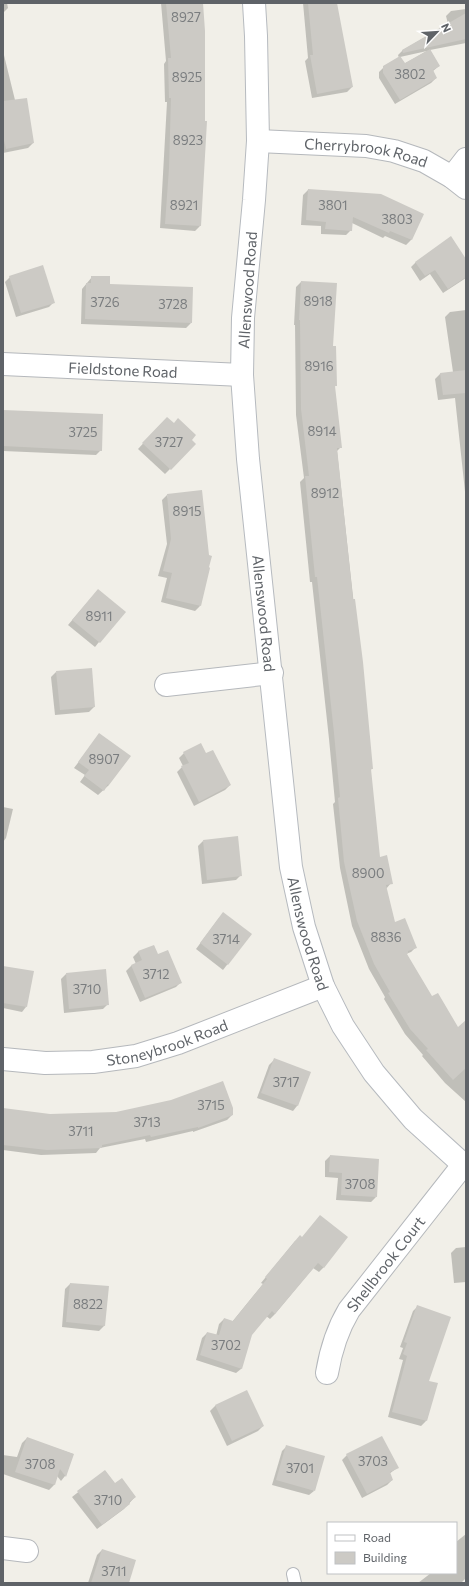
<svg xmlns="http://www.w3.org/2000/svg" width="469" height="1586" font-family="Commissioner,sans-serif">
<style>
.shadow{fill:#0003;fill-rule:evenodd}
.building{fill:#cccac5}
.lines{fill:none;stroke-linecap:round;stroke-linejoin:round}
.lane-casing{stroke:#b5b8bc;stroke-width:14}
.street-casing{stroke:#b5b8bc;stroke-width:24}
.secondary-casing{stroke:#b6babf;stroke-width:24}
.lane{stroke:#fff;stroke-width:12}
.street{stroke:#fff;stroke-width:22}
.secondary{stroke:#fff;stroke-width:22}
.labels{text-anchor:middle;dominant-baseline:central;stroke-width:4;stroke-linejoin:round;paint-order:stroke}
.number-label{font-size:13px;fill:#7a7d7f}
.street-label{font-size:15px;fill:#5f6368;stroke:#fff}
</style>
<rect width="100%" height="100%" fill="#f1efe8"/>
<g class="shadow">
<path d="M3,3H7L8,8L3,13Z"/>
<path d="M161,3H202L204,122H206L200,226L195,231L160,228L167,102H165L164,64L166,61Z"/>
<path d="M303,3H336L352,87L347,92L312,98L305,61L308,58Z"/>
<path d="M466,9V43L430,50L439,66L433,71L436,78L431,83L395,104L379,78V72L384,67L399,58L398,55L403,50L448,24L446,16L451,11ZM427,51L404,64L400,57Z"/>
<path d="M3,51L15,100L33,143L28,148L3,153Z"/>
<path d="M308,190L422,214L411,240L406,245L385,236L383,238L352,223L351,230L346,235L321,234V226L301,225L303,195Z"/>
<path d="M466,261V278L443,293L430,274L420,281L411,267L416,262Z"/>
<path d="M10,277L54,302L49,307L16,317L5,282Z"/>
<path d="M92,277L109,285L191,323L186,328L81,324L82,289Z"/>
<path d="M301,282L332,347L336,385L334,388L341,447L337,451L372,769L370,770L379,858L391,883L386,889L394,923L416,947L411,952L406,954L432,998L466,1043V1102L445,1083L422,1056L423,1055L405,1034L384,999L385,997L369,969L352,926L340,868L333,804L335,802L329,739L312,582H310L300,482L304,478L296,415L295,325H294L296,287Z"/>
<path d="M466,310V501L455,398L438,400L435,379L440,374L453,372L445,317L450,312Z"/>
<path d="M3,411L101,450L96,455L3,451Z"/>
<path d="M162,423L170,469L165,474L138,449Z"/>
<path d="M167,495L200,606L195,611L161,602L167,578L158,576L167,544L162,500Z"/>
<path d="M98,590L99,642L95,647L68,625Z"/>
<path d="M56,672L94,707L89,712L55,715L51,677Z"/>
<path d="M100,734L109,785L98,795L80,782L85,775L74,768Z"/>
<path d="M184,753L206,755L230,785L225,790L194,806L177,772L183,766L179,758Z"/>
<path d="M3,807L13,809L6,838L3,842Z"/>
<path d="M203,841L241,875L236,880L202,884L198,846Z"/>
<path d="M219,918L251,934L223,970L196,949Z"/>
<path d="M154,946L157,955L180,983L176,987L140,1002L126,971L131,966L136,964L133,957L138,952Z"/>
<path d="M3,967L26,1007L22,1012L3,1008Z"/>
<path d="M66,974L108,1004L103,1009L64,1013L61,979Z"/>
<path d="M274,1060L310,1073L297,1106L293,1111L257,1098L269,1065Z"/>
<path d="M3,1109L50,1115H232L227,1120L193,1132V1131L146,1142L145,1139L100,1148L96,1153L41,1155L3,1150Z"/>
<path d="M330,1156L376,1197L371,1202L336,1200L338,1178L325,1177V1161Z"/>
<path d="M320,1216L347,1237L323,1268L319,1272L313,1268L275,1314L270,1319L266,1316L251,1334L241,1369L236,1373L196,1360L202,1338L207,1333L216,1336L219,1324L224,1319L232,1322L263,1284L261,1283L295,1241L302,1238Z"/>
<path d="M466,1247V1282L454,1283L451,1253L456,1248Z"/>
<path d="M70,1284L108,1287L104,1326L99,1331L62,1327L65,1289Z"/>
<path d="M418,1306L428,1382L426,1421L421,1426L388,1417L403,1360L399,1359L403,1348L400,1347L413,1311Z"/>
<path d="M246,1392L263,1426L258,1431L227,1446L210,1411L215,1406Z"/>
<path d="M27,1438L73,1454L65,1476L61,1481L57,1476L54,1485L49,1490L3,1474V1455L17,1457L22,1443Z"/>
<path d="M287,1446L314,1491L309,1495L272,1485L282,1451Z"/>
<path d="M347,1455L397,1468L389,1474L392,1480L387,1485L362,1498L342,1460Z"/>
<path d="M105,1471L115,1484L135,1497L124,1509L97,1529L72,1497Z"/>
<path d="M466,1534V1578L461,1583H418L431,1573H456V1542Z"/>
<path d="M102,1550L128,1583H88L97,1555Z"/>
</g>
<g class="building">
<path d="M166,3H203L205,31V121H207L201,226L165,224L169,168L171,98H169L168,58H171Z"/>
<path d="M308,3H337L353,87L317,94L310,55H313Z"/>
<path d="M466,13V39L403,53L402,50Z"/>
<path d="M430,49L440,66L433,70L437,78L400,100L383,73V66L400,56L405,63Z"/>
<path d="M27,98L34,143L6,149L3,136V101Z"/>
<path d="M308,189L381,194L424,214L412,240L390,231L389,233L353,217L352,231L325,229L326,222L306,220Z"/>
<path d="M451,236L466,259V277L448,289L435,270L425,276L415,262Z"/>
<path d="M43,265L55,303L21,313L9,276Z"/>
<path d="M91,276H110V284L193,287L192,323L85,319L86,283H91Z"/>
<path d="M301,281L337,283L333,346H336L337,386H335L342,448H337L353,599H355L363,662L373,769H371L380,857L387,855L393,884L386,885L395,922L405,918L417,948L408,951V953L407,954L432,996L438,993L458,1027L466,1020V1068L453,1080L426,1050L428,1049L410,1029L388,993L390,992L374,964L357,921L344,862L338,798L340,797L334,733L317,577H315L305,476H309L301,409L300,320H299Z"/>
<path d="M466,370V393L443,395L440,373Z"/>
<path d="M3,410L103,414L102,451L3,446Z"/>
<path d="M167,417L174,423L178,418L196,435L192,440L196,444L171,470L142,443Z"/>
<path d="M202,490L209,555L212,556L209,567L210,568L201,606L166,598L172,573L163,571L171,539L167,494Z"/>
<path d="M98,589L126,612L100,643L72,620Z"/>
<path d="M92,668L95,707L60,710L56,671Z"/>
<path d="M99,733L131,756L109,785L108,784L104,791L84,776L89,770L78,762Z"/>
<path d="M201,743L206,753L213,750L231,785L199,802L181,766L189,763L183,752Z"/>
<path d="M238,836L242,876L207,880L203,840Z"/>
<path d="M223,912L252,934L228,965L200,943Z"/>
<path d="M154,945L158,954L168,950L182,983L145,998L131,965L142,960L138,951Z"/>
<path d="M3,966L34,971L27,1007L3,1003Z"/>
<path d="M106,969L109,1005L69,1009L66,973Z"/>
<path d="M274,1058L311,1072L298,1106L261,1093Z"/>
<path d="M223,1081L233,1108V1115L198,1128V1127L151,1137L150,1135L102,1145V1148L47,1150L3,1145V1108L50,1114L116,1112L171,1100Z"/>
<path d="M330,1155L379,1159L377,1197L341,1195L342,1173L329,1172Z"/>
<path d="M320,1215L348,1237L324,1268L318,1263L275,1314L272,1311L252,1335L242,1369L200,1355L207,1332L219,1335L224,1318L233,1321L267,1279L265,1277L300,1235L302,1237Z"/>
<path d="M70,1283L109,1286L105,1326L66,1322Z"/>
<path d="M417,1305L451,1317L429,1381L438,1383L427,1421L392,1412L407,1356L403,1354L407,1343L404,1342Z"/>
<path d="M247,1390L264,1426L232,1441L215,1405Z"/>
<path d="M382,1436L399,1468L390,1472L393,1480L367,1494L346,1454Z"/>
<path d="M27,1437L74,1454L66,1477L60,1469L55,1485L15,1472Z"/>
<path d="M286,1445L325,1456L315,1491L276,1480Z"/>
<path d="M105,1470L115,1483L122,1478L136,1497L129,1502L130,1504L102,1525L77,1491Z"/>
<path d="M102,1549L136,1560L129,1583H91Z"/>
</g>
<g class="lines">
<defs>
<path id="lane" d="M293,1574L295,1583"/>
<g id="street">
<path id="s1" d="M258,141L366,146L394,151L424,161L452,177L466,188"/>
<path d="M452,177L466,159"/>
<path id="s2" d="M3,364L242,375"/>
<path d="M166,685L272,673"/>
<path id="s3" d="M3,1059L45,1063L93,1062L136,1056L178,1043L323,986"/>
<path id="s4" d="M327,1373C331,1349 337,1330 349,1310L463,1165"/>
<path d="M3,1548L27,1551"/>
</g>
<g id="secondary">
<path id="s5" d="M254,3L256,36L258,141L254,200L243,318L242,375L248,459L291,867L304,927L323,986L343,1026L374,1073L413,1119L466,1167"/>
</g>
</defs>
<use href="#lane" class="lane-casing"/>
<use href="#street" class="street-casing"/>
<use href="#secondary" class="secondary-casing"/>
<use href="#lane" class="lane"/>
<use href="#street" class="street"/>
<use href="#secondary" class="secondary"/>
</g>
<g class="labels">
<g class="number-label">
<text x="186" y="17">8927</text>
<text x="410" y="74">3802</text>
<text x="187" y="77">8925</text>
<text x="188" y="140">8923</text>
<text x="184" y="205">8921</text>
<text x="333" y="205">3801</text>
<text x="397" y="219">3803</text>
<text x="318" y="301">8918</text>
<text x="105" y="302">3726</text>
<text x="173" y="304">3728</text>
<text x="319" y="366">8916</text>
<text x="322" y="431">8914</text>
<text x="83" y="432">3725</text>
<text x="169" y="442">3727</text>
<text x="325" y="493">8912</text>
<text x="187" y="511">8915</text>
<text x="99" y="616">8911</text>
<text x="104" y="759">8907</text>
<text x="368" y="873">8900</text>
<text x="386" y="937">8836</text>
<text x="226" y="939">3714</text>
<text x="156" y="974">3712</text>
<text x="87" y="989">3710</text>
<text x="286" y="1082">3717</text>
<text x="211" y="1105">3715</text>
<text x="147" y="1122">3713</text>
<text x="81" y="1131">3711</text>
<text x="360" y="1184">3708</text>
<text x="88" y="1304">8822</text>
<text x="226" y="1345">3702</text>
<text x="373" y="1461">3703</text>
<text x="40" y="1464">3708</text>
<text x="300" y="1468">3701</text>
<text x="108" y="1500">3710</text>
<text x="114" y="1571">3711</text>
</g>
<g class="street-label">
<text stroke="none"><textPath href="#s1" startOffset="109">Cherrybrook Road</textPath></text>
<text transform="translate(247 290) rotate(-86)">Allenswood Road</text>
<text stroke="none"><textPath href="#s2" startOffset="120">Fieldstone Road</textPath></text>
<text stroke="none"><textPath href="#s5" startOffset="612">Allenswood Road</textPath></text>
<text stroke="none"><textPath href="#s5" startOffset="936">Allenswood Road</textPath></text>
<text stroke="none"><textPath href="#s3" startOffset="167">Stoneybrook Road</textPath></text>
<text stroke="none"><textPath href="#s4" startOffset="126">Shellbrook Court</textPath></text>
</g>
</g>
<rect width="469" height="1586" fill="none" stroke="#5f6368" stroke-width="8"/>
<rect x="327" y="1522" width="130" height="52" fill="#ffffff" stroke="#bfc1c3"/>
<rect x="335" y="1535" width="20" height="6" fill="#ffffff" stroke="#bfc1c3"/>
<text x="363" y="1542" font-size="12" fill="#5f6368">Road</text>
<rect x="335" y="1552" width="20" height="12" fill="#cccac5" stroke="#bfc1c3"/>
<text x="363" y="1562" font-size="12" fill="#5f6368">Building</text>
<g transform="translate(437 32) rotate(65)" stroke="#ffffff" stroke-width="3" paint-order="stroke">
<path d="M0-3L7 15L0 10L-7 15Z" fill="#5f6368"/>
<text y="-6" font-size="11" font-weight="bold" text-anchor="middle" fill="#5f6368">N</text>
</g>
</svg>
